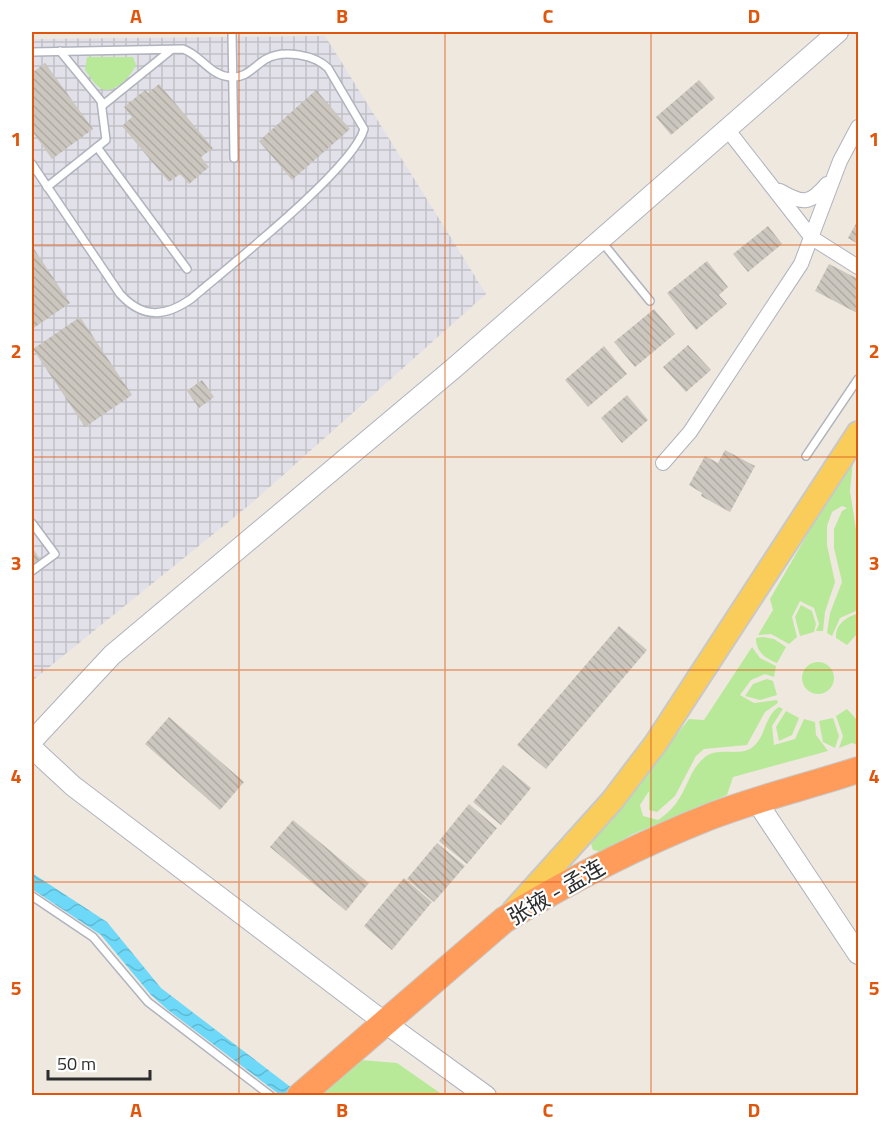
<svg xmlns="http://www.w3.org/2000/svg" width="890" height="1127" font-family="'Titillium Web','Noto Sans SC',sans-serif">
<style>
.industrial{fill:url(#industrial-grid)}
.grass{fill:#b8e999}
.water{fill:url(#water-waves)}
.building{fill:url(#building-back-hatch)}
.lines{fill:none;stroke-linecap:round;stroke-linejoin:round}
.lane-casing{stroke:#afb3bd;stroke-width:10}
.street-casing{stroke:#afb3bd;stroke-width:16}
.secondary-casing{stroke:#afb3bd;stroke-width:22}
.primary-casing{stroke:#c8c8c8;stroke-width:26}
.highway-casing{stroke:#c8c8c8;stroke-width:28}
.lane{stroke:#fff;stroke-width:7}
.street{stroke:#fff;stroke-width:14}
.secondary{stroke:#fff;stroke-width:20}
.primary{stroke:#facd5a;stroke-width:22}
.highway{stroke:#ff9b5b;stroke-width:26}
.grid{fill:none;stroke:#df570e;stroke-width:1.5;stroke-opacity:0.55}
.labels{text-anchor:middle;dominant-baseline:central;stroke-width:4.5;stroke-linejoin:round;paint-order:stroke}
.street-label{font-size:22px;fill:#2d2d2d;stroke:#fff}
.neatline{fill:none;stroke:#df570e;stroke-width:2}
.grid-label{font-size:20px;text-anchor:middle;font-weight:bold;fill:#df570e}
</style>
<defs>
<pattern id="industrial-grid" width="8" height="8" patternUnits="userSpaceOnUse" patternTransform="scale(1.5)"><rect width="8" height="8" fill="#e2e0e8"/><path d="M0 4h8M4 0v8" fill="none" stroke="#c2c0c7"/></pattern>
<pattern id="water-waves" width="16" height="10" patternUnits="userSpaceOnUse" patternTransform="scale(1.5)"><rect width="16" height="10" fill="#6dd8f7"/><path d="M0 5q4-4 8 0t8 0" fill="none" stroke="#5fbad4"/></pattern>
<pattern id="building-back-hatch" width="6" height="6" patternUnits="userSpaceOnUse" patternTransform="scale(1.5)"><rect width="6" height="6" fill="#cbc6be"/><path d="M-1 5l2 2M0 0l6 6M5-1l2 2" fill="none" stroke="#afaaa4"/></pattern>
</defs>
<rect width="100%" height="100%" fill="#efe8df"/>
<path class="industrial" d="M325,36L486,294L253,502L32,681V39Z"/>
<g class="grass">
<path d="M87,57H133L136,65C131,76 115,94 102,89C95,86 90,76 85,70Z"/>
<path d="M853,461L850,491L858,542V610L840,618L832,636L827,633L830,613L842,582L834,548V529L842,511L847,508L842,506L832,512L827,526V545L835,582L825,612L823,631H816L819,624L814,608L800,601L792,617L797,637L789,644L771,634L758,635L773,610L770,599L842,474Z"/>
<path d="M801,605L812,611L816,624L814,632L800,636L795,617Z"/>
<path d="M856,614L858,633L847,645L836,638C835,625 845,618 856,614Z"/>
<path d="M763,637L774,639L786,647L777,663C765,658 756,652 756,638Z"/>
<path d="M752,647L760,658L776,666L774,677L765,674L751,680L740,695L754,703L777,700L778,703L765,712L747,745L704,749L696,756L675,796L657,812L649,810V791L640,805L643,816L658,820C689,800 684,774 705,757C719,746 741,758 754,746C766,735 765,715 779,707L783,709L772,726L774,745L795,739L804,719L815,722L816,735L828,751L733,777L727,795L633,834L602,852L593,850L591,844L595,837L689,719L704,720Z"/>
<circle cx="818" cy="678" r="16"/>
<path d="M767,679L773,681L777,695L760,700L745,696L753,684Z"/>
<path d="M847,709L858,721V745L852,743L839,748L843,736L836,716Z"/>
<path d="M786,711L799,718L792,735L779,741L776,727Z"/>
<path d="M833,718L839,736L835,748L823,742L819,721Z"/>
<path d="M361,1060L397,1063L443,1095L320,1096Z"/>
</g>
<path class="water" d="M32,873L107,922L161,988L301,1095H280L168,1010L151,995L101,935L32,889Z"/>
<g class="building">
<path d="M45,63L93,129L52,159L32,131V73Z"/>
<path d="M699,80L715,98L671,135L656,117Z"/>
<path d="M159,84L213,148L201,157L209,167L189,184L180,174L169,182L122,126L132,117L124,107L145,90L148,93Z"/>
<path d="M316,90L350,129L292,180L259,141Z"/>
<path d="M858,220V244L848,238Z"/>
<path d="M768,226L782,244L748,272L733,254Z"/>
<path d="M32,246L70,303L32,329Z"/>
<path d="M707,261L728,287L719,295L727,304L696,330L667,293Z"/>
<path d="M829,264L858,279L857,313L815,291Z"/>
<path d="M654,309L675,334L635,367L614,342Z"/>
<path d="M80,317L132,395L85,427L33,349Z"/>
<path d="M688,345L711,370L686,392L663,367Z"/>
<path d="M604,346L627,374L588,407L565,380Z"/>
<path d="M202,380L214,397L199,408L187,391Z"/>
<path d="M627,395L648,420L622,443L601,418Z"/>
<path d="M725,450L755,466L730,512L701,496L702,493L689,485L705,456L718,463Z"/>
<path d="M32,547L40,559L32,565Z"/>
<path d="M619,626L647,650L546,769L517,745Z"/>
<path d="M169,717L244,782L220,810L145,744Z"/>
<path d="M503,765L531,788L501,825L473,802Z"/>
<path d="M469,804L497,828L467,864L439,841Z"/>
<path d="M293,820L369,883L346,911L270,847Z"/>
<path d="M437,843L465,866L434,902L407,879Z"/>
<path d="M404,878L432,902L392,950L364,926Z"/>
</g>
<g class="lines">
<defs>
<g id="lane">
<path d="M232,32L234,158"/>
<path d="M32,52L183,49C201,55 209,75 230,77C246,79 254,66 266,59C283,49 315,55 328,68L364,129C354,168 227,268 191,299C165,317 143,319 120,294L32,164"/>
<path d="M103,105L171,50"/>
<path d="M97,147L187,269"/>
<path d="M47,187L106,140L101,101L60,51"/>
<path d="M602,242L650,301"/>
<path d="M806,456L858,379"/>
<path d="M32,523L55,554L32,571"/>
<path d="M32,896L93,937L148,1002L271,1096"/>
</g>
<g id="street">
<path d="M727,129L812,238L858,267"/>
<path d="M780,191C803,204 809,205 827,184"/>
<path d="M663,463L690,432L801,264L840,161L858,127"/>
</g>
<g id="secondary">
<path d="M32,741L112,655L454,368L838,32"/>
<path d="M32,748L73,786L384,1022L486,1096"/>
<path d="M757,802L858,954"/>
</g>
<path id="primary" d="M514,910L612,801L656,743L858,433"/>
<path id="highway" d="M300,1096L504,920C570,880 638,845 709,817C758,798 809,786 858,770"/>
</defs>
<use href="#lane" class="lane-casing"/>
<use href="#street" class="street-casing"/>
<use href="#secondary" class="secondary-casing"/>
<use href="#primary" class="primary-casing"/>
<use href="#highway" class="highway-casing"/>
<use href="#lane" class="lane"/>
<use href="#street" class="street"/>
<use href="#secondary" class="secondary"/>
<use href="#primary" class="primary"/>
<use href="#highway" class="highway"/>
</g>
<path class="grid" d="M239,32V1096M445,32V1096M651,32V1096M32,245H858M32,457H858M32,670H858M32,882H858"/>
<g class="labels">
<g class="street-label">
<text transform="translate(556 892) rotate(-30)">张掖 - 孟连</text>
</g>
</g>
<rect width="890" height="1127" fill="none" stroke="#ffffff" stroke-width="66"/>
<path d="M48 1070v9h102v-9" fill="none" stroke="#2d2d2d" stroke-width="3"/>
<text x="57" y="1070" font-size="18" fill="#2d2d2d" stroke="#ffffff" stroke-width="4.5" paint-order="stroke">50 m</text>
<rect x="33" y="33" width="824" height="1061" class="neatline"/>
<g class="grid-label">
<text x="136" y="23">A</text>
<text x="342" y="23">B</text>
<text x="548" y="23">C</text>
<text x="754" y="23">D</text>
<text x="16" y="146">1</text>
<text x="874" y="146">1</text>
<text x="16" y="358">2</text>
<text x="874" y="358">2</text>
<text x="16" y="570">3</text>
<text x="874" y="570">3</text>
<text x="16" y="783">4</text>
<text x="874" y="783">4</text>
<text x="16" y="995">5</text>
<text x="874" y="995">5</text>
<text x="136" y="1117">A</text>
<text x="342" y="1117">B</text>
<text x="548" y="1117">C</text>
<text x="754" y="1117">D</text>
</g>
</svg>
